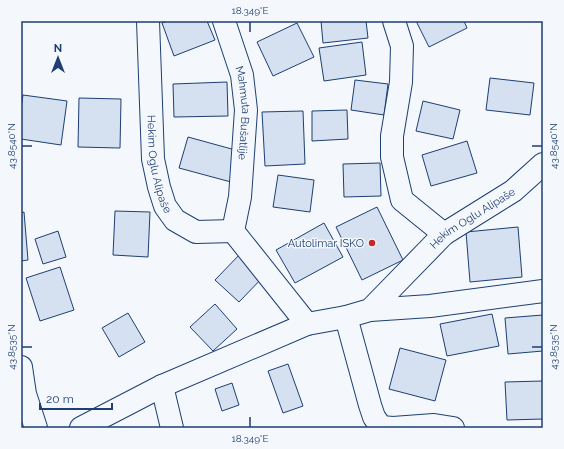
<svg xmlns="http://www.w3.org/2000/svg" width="564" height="449" font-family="Raleway,sans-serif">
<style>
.building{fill:#d5e0f0;stroke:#1d3f73}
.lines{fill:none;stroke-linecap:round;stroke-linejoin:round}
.minor-casing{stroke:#1d3f73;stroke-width:24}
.minor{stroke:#f4f7fb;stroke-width:22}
.ticks{fill:none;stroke:#1d3f73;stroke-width:1.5}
.poi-dot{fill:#c62828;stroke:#f4f7fb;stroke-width:1.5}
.labels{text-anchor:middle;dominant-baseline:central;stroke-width:3;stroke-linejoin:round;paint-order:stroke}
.street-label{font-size:11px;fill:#1d3f73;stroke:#f4f7fb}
.poi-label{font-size:11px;fill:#1d3f73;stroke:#f4f7fb;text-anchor:end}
.neatline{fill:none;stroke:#1d3f73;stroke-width:1.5}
.ticks-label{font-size:10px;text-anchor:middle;fill:#1d3f73}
</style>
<rect width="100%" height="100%" fill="#f4f7fb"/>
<g class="building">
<path d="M168,21H207L215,40L174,56L162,23Z"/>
<path d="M321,21H366L368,38L323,43Z"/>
<path d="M416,21H464L467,28L429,47Z"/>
<path d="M297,23L314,57L273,76L257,42Z"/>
<path d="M362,42L366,75L324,81L319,48Z"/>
<path d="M490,78L534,83L530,115L486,110Z"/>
<path d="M355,80L388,84L384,115L351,110Z"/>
<path d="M227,82L228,116L174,117L173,84Z"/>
<path d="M23,95L67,101L61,145L21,139V108Z"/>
<path d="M79,98L121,99L120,148L78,147Z"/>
<path d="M423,101L460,110L453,139L416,131Z"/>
<path d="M347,110L348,139L312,141V111Z"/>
<path d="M303,111L305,164L265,166L262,112Z"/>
<path d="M188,137L239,151L231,182L179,168Z"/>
<path d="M467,141L477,173L431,186L422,155Z"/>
<path d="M380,163L381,196L344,197L343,164Z"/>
<path d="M278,175L314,180L310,212L273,207Z"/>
<path d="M377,207L403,260L362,280L336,227Z"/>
<path d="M115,211L150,212L148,257L113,255Z"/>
<path d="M24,212L28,260L21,261V213Z"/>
<path d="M324,223L343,257L295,283L276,250Z"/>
<path d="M518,227L522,277L470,282L466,232Z"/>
<path d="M58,231L66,257L43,264L35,239Z"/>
<path d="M242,252L266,274L239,302L215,280Z"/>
<path d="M60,267L74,310L40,321L26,278Z"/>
<path d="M215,304L237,329L213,351L190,327Z"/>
<path d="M128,313L145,342L119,357L102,328Z"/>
<path d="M492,314L499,346L447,356L440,324Z"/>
<path d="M543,315V351L508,354L505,318Z"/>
<path d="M400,348L446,360L435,401L389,389Z"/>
<path d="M288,364L303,406L283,413L268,371Z"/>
<path d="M543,381V419L507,420L505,382Z"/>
<path d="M232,383L239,405L222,411L215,389Z"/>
</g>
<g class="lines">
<defs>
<g id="minor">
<path id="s1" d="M148,21L153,159L159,187L165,206L175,220L196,232L233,231"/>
<path id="s2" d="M224,21L242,75L246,110L240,197L233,231"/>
<path d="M394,21L402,46L401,82L392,136V157L402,200L444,234"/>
<path d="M233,231L307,324"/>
<path d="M370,310L430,306L543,291"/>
<path d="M346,317L370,405L374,417L381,427L393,428L434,425L453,428"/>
<path d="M21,367L25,394L36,428"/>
<path d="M162,386L172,428"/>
<path id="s3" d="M81,428L162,386L307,324L346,317L370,310L444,234L513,191L543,164"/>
</g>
</defs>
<use href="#minor" class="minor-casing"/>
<use href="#minor" class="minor"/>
</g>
<path class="ticks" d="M250,22V32M22,146H32M532,146H542M22,347H32M532,347H542M250,417V427"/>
<circle class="poi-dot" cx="372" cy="243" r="4"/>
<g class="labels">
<g class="street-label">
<text stroke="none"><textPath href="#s2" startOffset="95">Mahmuta Bušatlije</textPath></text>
<text stroke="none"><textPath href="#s1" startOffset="144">Hekim Oglu Alipaše</textPath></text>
<text stroke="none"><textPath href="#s3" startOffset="452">Hekim Oglu Alipaše</textPath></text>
</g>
<g class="poi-label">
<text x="364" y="243">Autolimar ISKO</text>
</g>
</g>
<rect width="564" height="449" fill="none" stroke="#f4f7fb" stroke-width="44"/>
<g transform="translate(58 58)" stroke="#f4f7fb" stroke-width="3" paint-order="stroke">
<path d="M0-3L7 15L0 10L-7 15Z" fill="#1d3f73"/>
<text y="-6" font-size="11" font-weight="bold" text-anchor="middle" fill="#1d3f73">N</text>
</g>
<path d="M40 403v6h72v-6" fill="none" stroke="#1d3f73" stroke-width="2"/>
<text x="46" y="403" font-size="12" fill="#1d3f73" stroke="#f4f7fb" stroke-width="3" paint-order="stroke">20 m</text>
<rect x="22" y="22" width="520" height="405" class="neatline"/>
<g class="ticks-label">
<text x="250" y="14">18.349°E</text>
<text transform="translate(11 146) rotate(-90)" y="4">43.8540°N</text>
<text transform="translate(553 146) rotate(-90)" y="4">43.8540°N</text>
<text transform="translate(11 347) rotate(-90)" y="4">43.8535°N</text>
<text transform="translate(553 347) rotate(-90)" y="4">43.8535°N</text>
<text x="250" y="442">18.349°E</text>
</g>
</svg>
